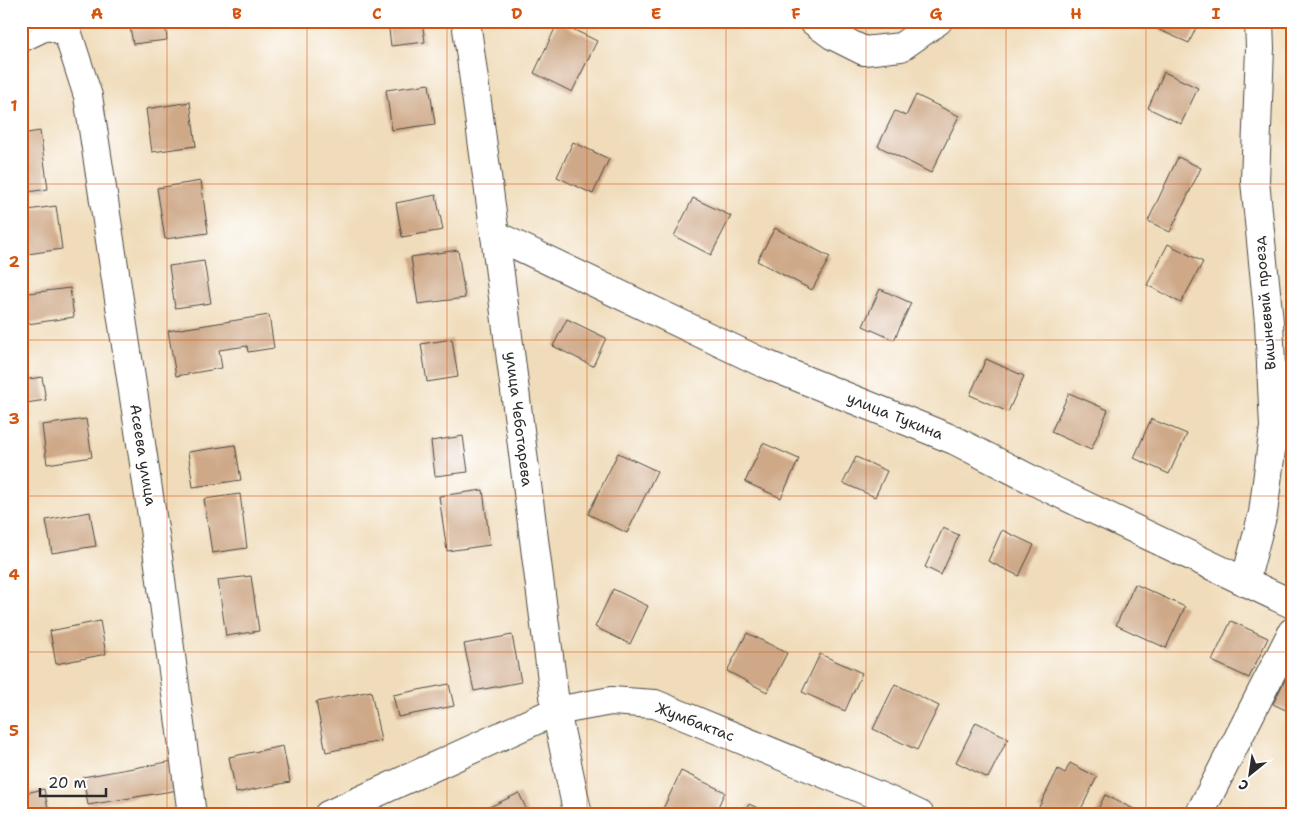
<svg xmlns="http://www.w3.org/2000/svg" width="1313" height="836" font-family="'Shantell Sans',sans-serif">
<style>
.building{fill:#cea887}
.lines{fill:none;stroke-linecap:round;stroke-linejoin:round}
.minor-casing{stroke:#494640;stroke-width:30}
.minor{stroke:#fff;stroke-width:28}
.grid{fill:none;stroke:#d5540f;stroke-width:1;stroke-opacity:0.55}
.labels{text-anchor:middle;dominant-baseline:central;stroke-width:4;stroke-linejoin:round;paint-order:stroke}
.street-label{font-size:15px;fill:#2b2b2b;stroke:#fff}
.neatline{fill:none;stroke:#d5540f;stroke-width:2}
.grid-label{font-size:16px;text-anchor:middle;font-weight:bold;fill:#d5540f}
</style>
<rect width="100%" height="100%" fill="#fff"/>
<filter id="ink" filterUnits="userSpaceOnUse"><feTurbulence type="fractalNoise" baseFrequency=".02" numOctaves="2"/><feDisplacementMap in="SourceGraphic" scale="10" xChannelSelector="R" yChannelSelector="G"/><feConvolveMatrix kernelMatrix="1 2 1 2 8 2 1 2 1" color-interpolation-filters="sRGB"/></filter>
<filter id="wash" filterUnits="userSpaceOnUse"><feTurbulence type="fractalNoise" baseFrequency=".0096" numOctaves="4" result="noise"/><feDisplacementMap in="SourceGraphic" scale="20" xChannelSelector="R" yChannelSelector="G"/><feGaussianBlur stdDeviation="1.12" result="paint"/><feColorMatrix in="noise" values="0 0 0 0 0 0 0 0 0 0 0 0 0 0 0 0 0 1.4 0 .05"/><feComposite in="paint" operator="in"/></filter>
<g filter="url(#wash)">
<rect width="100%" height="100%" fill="#f0dcba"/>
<g id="blocks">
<g class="building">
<path d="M129,21H165L167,40L133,44Z"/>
<path d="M388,21H422L425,42L391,46Z"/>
<path d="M1158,21H1199L1189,43L1155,28Z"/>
<path d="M558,22L597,41L572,92L534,73Z"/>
<path d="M1164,72L1198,88L1181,124L1148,108Z"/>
<path d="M429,84L435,124L392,130L386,90Z"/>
<path d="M916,95L959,116L931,173L878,146L895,111L906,116Z"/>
<path d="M190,102L196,146L152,152L146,109Z"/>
<path d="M40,131L48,189L21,193V134Z"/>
<path d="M573,142L609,159L593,194L557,177Z"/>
<path d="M1178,157L1201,168L1170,232L1148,221Z"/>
<path d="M201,181L208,233L165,239L157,188Z"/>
<path d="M436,195L443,230L402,237L396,203Z"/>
<path d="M693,198L731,216L711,255L674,236Z"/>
<path d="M56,206L62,249L21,255V211Z"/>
<path d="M775,228L830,257L812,290L757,261Z"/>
<path d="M1168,244L1203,262L1181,303L1147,285Z"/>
<path d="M458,250L465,298L418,304L411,257Z"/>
<path d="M204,261L211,303L175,308L169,266Z"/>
<path d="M70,288L74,317L21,325V294Z"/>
<path d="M880,289L911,303L894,340L863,326Z"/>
<path d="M269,315L274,348L248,352L247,346L219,350L222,368L176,376L168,331Z"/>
<path d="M567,319L606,338L593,366L553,346Z"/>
<path d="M452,339L458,377L427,382L421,344Z"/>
<path d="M986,359L1024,376L1008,412L970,395Z"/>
<path d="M42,377L46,400L26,403L23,380Z"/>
<path d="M1069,393L1108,410L1091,450L1051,432Z"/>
<path d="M86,419L92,457L47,464L42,425Z"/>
<path d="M1151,419L1187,434L1169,474L1134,458Z"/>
<path d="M463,436L468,472L435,476L431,441Z"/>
<path d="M763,443L799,459L781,498L745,482Z"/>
<path d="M235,445L241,480L193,487L188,452Z"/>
<path d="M618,453L657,471L627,533L588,514Z"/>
<path d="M856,457L887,471L875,497L843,483Z"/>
<path d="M483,490L490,545L447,551L439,496Z"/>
<path d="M240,494L247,548L212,553L204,499Z"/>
<path d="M90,512L96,546L52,553L46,520Z"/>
<path d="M943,528L959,535L941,575L925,567Z"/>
<path d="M1002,530L1034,545L1019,576L988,561Z"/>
<path d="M251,576L259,631L226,636L218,580Z"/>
<path d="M1135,584L1185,607L1166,648L1116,625Z"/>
<path d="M613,589L648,606L630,644L595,627Z"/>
<path d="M100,621L106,654L56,664L50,631Z"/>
<path d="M1231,621L1268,638L1249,678L1212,661Z"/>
<path d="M747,633L787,653L767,692L727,671Z"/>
<path d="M512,635L521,682L474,691L464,644Z"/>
<path d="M820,654L862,673L845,711L802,692Z"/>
<path d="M1292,665V713L1273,704Z"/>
<path d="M449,684L454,706L398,717L393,695Z"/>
<path d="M895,684L939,706L917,750L873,729Z"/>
<path d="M371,691L381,741L326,752L316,702Z"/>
<path d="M976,722L1008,738L988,778L956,762Z"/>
<path d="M283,746L290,782L236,793L229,757Z"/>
<path d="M173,761L178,790L88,805L83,777Z"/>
<path d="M1070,763L1097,777L1078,815H1050L1038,809L1058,769L1065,773Z"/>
<path d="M681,771L725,792L714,815H660Z"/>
<path d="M44,789L49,813L40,815H21V794Z"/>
<path d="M519,793L529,815H473Z"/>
<path d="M1105,795L1142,813L1141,815H1095Z"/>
<path d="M749,804L772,815H743Z"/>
<path d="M142,810L143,815H121V814Z"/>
</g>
</g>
</g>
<g filter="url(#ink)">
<use href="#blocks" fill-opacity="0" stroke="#494640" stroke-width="1"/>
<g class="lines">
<defs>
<g id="minor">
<path d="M466,21L495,235L556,711L578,815"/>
<path d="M813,21L832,35L864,51L901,47L938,21"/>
<path d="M21,38L46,26L57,28L68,34L88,96L156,542L192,815"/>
<path d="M495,235L763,363L954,440L1042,485L1292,604"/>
<path d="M1245,582L1263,513L1274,427L1269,322L1255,181L1260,48L1259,21"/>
<path d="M328,815L556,711L611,701L655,704L886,799L920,815"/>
<path d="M1199,815L1292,632"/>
</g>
</defs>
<use href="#minor" class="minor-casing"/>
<use href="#minor" class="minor"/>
</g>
</g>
<path class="grid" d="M167,21V815M307,21V815M447,21V815M587,21V815M726,21V815M866,21V815M1006,21V815M1146,21V815M21,184H1292M21,340H1292M21,496H1292M21,652H1292"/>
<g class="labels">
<g class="street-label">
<text transform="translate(1265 303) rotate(-95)">Вишневый проезд</text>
<text transform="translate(895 416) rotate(22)">улица Тукина</text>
<text transform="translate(519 419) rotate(83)">улица Чеботарева</text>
<text transform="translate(143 455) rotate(81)">Асеева улица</text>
<text transform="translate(695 722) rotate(21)">Жумбактас</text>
</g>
</g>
<rect width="1313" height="836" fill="none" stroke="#fff" stroke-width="55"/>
<g transform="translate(1250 774) rotate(210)" stroke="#ffffff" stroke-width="4" paint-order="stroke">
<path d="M0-4L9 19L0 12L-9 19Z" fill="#2b2b2b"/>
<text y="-8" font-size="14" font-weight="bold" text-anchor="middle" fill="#2b2b2b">С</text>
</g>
<path d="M40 788v8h66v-8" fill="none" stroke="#2b2b2b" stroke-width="2.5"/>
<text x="48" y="788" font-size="15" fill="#2b2b2b" stroke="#ffffff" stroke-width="4" paint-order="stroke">20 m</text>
<rect x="28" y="28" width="1258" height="780" class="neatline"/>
<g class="grid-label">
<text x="97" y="19">A</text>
<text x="237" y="19">B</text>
<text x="377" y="19">C</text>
<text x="517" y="19">D</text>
<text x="656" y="19">E</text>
<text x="796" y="19">F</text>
<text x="936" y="19">G</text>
<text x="1076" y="19">H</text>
<text x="1216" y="19">I</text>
<text x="14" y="111">1</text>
<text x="14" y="267">2</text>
<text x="14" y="424">3</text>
<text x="14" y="580">4</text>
<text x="14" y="736">5</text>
</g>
</svg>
